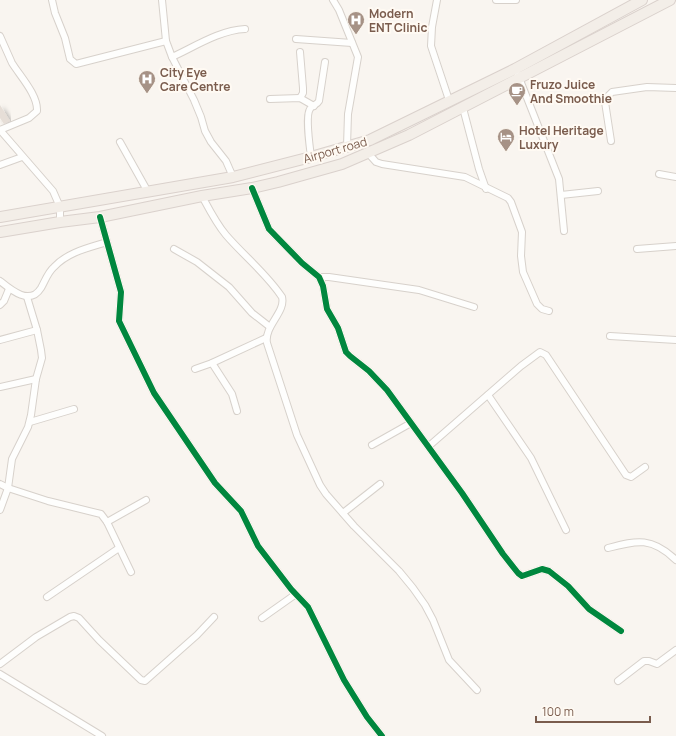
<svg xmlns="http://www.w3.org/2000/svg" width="676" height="736" font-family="Manrope,sans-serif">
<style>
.building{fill:#e6ded7;filter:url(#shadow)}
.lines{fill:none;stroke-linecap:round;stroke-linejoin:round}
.minor-casing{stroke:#d7d1cb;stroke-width:8}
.primary-casing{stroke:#dad1cc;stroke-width:12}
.minor{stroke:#fefefd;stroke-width:6}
.primary{stroke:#f3eee8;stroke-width:10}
.cycleway-casing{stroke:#fffaf3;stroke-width:8}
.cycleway{stroke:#00873e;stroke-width:6}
.labels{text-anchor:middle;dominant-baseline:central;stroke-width:4;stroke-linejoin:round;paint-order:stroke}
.poi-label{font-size:12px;font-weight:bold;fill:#7a5c4d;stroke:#fffaf3;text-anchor:start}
.street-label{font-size:12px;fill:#7a5c4d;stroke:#fffaf3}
</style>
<defs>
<filter id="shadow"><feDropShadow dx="3" dy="1.5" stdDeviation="2" flood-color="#0004"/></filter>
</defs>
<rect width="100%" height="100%" fill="#f9f5f0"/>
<path class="building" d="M0,105L10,121L4,124L0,118Z"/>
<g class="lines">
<defs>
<g id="minor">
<path d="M52,0L55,13L65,38L70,59L76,64L166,41"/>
<path d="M162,0L166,41L172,57L194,100L201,117L205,131L211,142L226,161L233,177"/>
<path d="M333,0L339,10L358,57L348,114L347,146"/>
<path d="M437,0L432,27L431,46L449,100"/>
<path d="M496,0H516"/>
<path d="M0,36C4,45 8,54 12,63C20,76 38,95 37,111L29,118L0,130"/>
<path d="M296,39L352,43"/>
<path d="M172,57C194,47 220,30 245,29"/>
<path d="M518,75L559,179L564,231"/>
<path d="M300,98L303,93V88L300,52"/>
<path d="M270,99L300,98L314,106"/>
<path d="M463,108L479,169L486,189"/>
<path d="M0,130L53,191L60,207V222"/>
<path d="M611,141L605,102L606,98L612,92L647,87L676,88"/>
<path d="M120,142L148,192"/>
<path d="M368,153L376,162L382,164L465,177L508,198L511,202L522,232L521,256L523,272L537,304L542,309L549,311"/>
<path d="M311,157C310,148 305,116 310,109C312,105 317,105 319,101L325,62"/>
<path d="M0,165L22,157"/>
<path d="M659,174L676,177"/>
<path d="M252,188L269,229L302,263L319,277L323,286L327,309L338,328L346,352L350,356L369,371L387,390L462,493L503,554L518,573L522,576L525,575L542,569L549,571L568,586L589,609L621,631"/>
<path d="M561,195L598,191"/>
<path d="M202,196C209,209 216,223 226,235C244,256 267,274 282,297C286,312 264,326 267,343L297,435L320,485L326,494L354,526L399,571L413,588L425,605L433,620L449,660L477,690"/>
<path d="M100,217L121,292L119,321L154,393L215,483L241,511L258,546L291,589L308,607L344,680L367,717L382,736"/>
<path d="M174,249L197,262L220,280L229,287L252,313L270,327"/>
<path d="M637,249L676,246"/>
<path d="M319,277H329L419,290L474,307"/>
<path d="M0,281C11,290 30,306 41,288C45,281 48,272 54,267C68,252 88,248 107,242"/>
<path d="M0,305L4,301L9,289"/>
<path d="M610,336L676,340"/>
<path d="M0,340L37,330"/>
<path d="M212,363L232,394L237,411"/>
<path d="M195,369L212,363L266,338"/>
<path d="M0,387L36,379"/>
<path d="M488,395L531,458L566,530"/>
<path d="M30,422L74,409"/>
<path d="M372,445L411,423"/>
<path d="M429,446L521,366L540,352L546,355L626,475L631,477L645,467"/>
<path d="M0,484L8,488L48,501L101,514L107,522L131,572"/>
<path d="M0,510L8,488L12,459L28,427L31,415L36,379L42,358L41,350L37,330L27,297"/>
<path d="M343,513L380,484"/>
<path d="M107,522L146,500"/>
<path d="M608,548C638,540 652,537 676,560"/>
<path d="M47,597L119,548"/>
<path d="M262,618L296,594"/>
<path d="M0,664L36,637L70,617L74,616L79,618L99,640L141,680L145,681L197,635L214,617"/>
<path d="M0,674L102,736"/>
<path d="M618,681L644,661H649L657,664L676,650"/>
</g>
<g id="primary">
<path d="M0,217L233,177L311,157L370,140L515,69L642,0"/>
<path d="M0,232L60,222L100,217L202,196L252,188L278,182L342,164L409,135L670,0"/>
</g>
</defs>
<use href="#minor" class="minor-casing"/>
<use href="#primary" class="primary-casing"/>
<use href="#minor" class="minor"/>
<use href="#primary" class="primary"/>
<defs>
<g id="cycleway">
<path d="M252,188L269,229L302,263L319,277L323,286L327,309L338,328L346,352L350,356L369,371L387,390L462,493L503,554L518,573L522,576L525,575L542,569L549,571L568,586L589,609L621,631"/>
<path d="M100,217L121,292L119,321L154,393L215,483L241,511L258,546L291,589L308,607L344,680L367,717L382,736"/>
</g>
</defs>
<use href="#cycleway" class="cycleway-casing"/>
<use href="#cycleway" class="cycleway"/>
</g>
<defs>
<symbol id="hospital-pin" viewBox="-11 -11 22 30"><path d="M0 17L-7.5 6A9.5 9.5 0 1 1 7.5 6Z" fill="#a69286" stroke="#fffaf3"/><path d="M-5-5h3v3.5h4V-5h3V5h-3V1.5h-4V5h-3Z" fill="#fff"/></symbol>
<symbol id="cafe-pin" viewBox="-11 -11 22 30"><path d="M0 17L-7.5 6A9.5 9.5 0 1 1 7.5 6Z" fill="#a69286" stroke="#fffaf3"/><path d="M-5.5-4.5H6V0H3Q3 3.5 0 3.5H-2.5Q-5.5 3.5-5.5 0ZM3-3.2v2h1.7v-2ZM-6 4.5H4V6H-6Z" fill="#fff"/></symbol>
<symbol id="hotel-pin" viewBox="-11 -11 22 30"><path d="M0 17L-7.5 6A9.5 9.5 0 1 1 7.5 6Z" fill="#a69286" stroke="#fffaf3"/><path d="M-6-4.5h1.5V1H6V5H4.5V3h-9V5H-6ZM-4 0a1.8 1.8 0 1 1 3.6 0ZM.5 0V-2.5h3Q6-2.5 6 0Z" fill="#fff"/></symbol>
</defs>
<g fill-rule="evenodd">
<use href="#hospital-pin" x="346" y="10" width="20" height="27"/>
<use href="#hospital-pin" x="137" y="69" width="20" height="27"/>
<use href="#cafe-pin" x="507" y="81" width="20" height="27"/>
<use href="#hotel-pin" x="496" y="127" width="20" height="27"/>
</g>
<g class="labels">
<g class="poi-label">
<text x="369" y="13">Modern<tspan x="369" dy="14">ENT Clinic</tspan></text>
<text x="160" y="72">City Eye<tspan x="160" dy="14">Care Centre</tspan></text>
<text x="530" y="84">Fruzo Juice<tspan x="530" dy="14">And Smoothie</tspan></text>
<text x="519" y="130">Hotel Heritage<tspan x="519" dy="14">Luxury</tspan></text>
</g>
<g class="street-label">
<text transform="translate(335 150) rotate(-16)">Airport road</text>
</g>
</g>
<path d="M536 716v6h114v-6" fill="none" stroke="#7a5c4d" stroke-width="2"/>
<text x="542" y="716" font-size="12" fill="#7a5c4d" stroke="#fffaf3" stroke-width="3" paint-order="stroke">100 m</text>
</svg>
